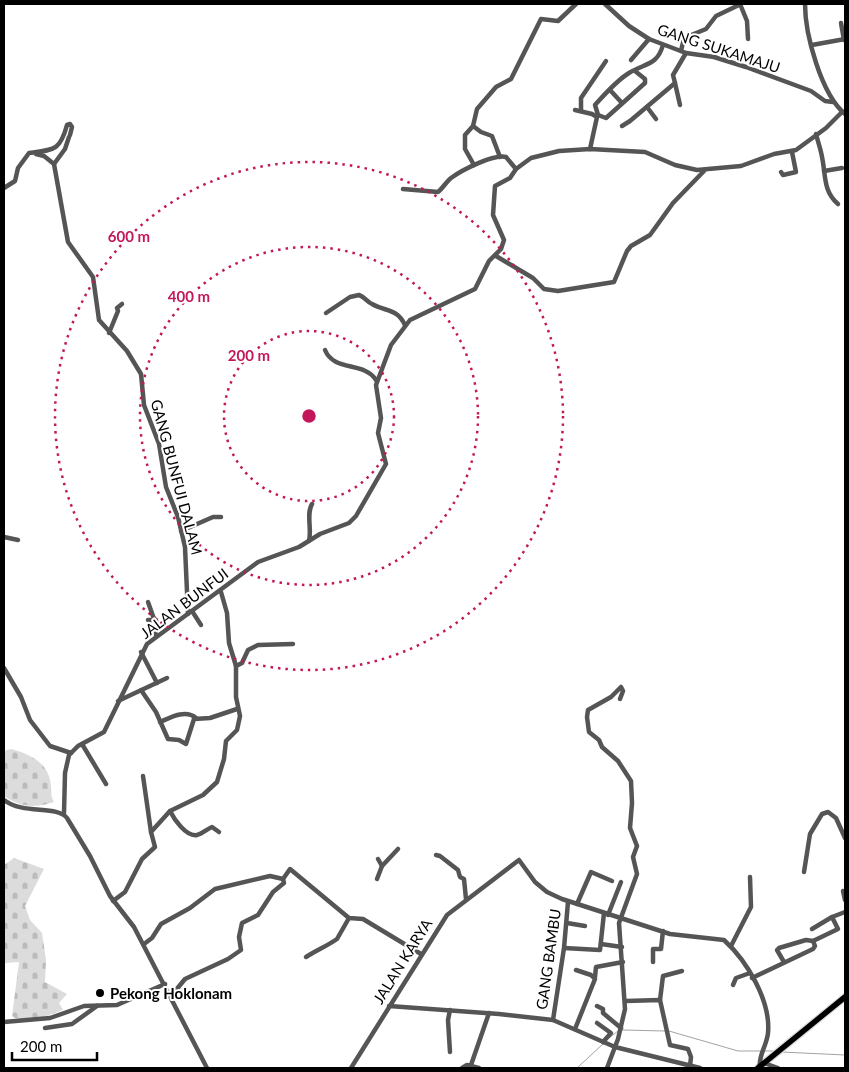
<svg xmlns="http://www.w3.org/2000/svg" width="849" height="1072" font-family="Lato,sans-serif">
<style>
.cemetery{fill:url(#cemetery-stones)}
.lines{fill:none;stroke-linecap:round;stroke-linejoin:round}
.stream{stroke:#a3a3a3;stroke-width:1}
.major-casing{stroke:#dbdbdb;stroke-width:8}
.minor{stroke:#555;stroke-width:4.5}
.major{stroke:#000;stroke-width:5.5}
.ring{fill:none;stroke:#c2185b;stroke-width:2.5;stroke-dasharray:2.5 5}
.poi-dot{fill:#000;stroke:#fff;stroke-width:2}
.labels{text-anchor:middle;dominant-baseline:central;stroke-width:4;stroke-linejoin:round;paint-order:stroke}
.street-label{font-size:15px;fill:#000;stroke:#fff}
.poi-label{font-size:15px;font-weight:bold;fill:#000;stroke:#fff;text-anchor:start}
.centre{fill:#c2185b;stroke:#fff;stroke-width:2.5}
.ring-label{font-size:15px;text-anchor:middle;font-weight:bold;fill:#c2185b;stroke:#fff;stroke-width:4;stroke-linejoin:round;paint-order:stroke}
</style>
<defs>
<pattern id="cemetery-stones" width="16" height="16" patternUnits="userSpaceOnUse" patternTransform="scale(1.25)"><rect width="16" height="16" fill="#dcdcdc"/><path d="M2 7V4a2 2 0 0 1 4 0v3zM10 15v-3a2 2 0 0 1 4 0v3z" fill="#bbb"/></pattern>
</defs>
<rect width="100%" height="100%" fill="#fff"/>
<g class="cemetery">
<path d="M11,749C31,754 50,764 51,787C52,793 50,795 54,802C34,808 22,808 4,796V751Z"/>
<path d="M14,858L44,869L25,906L30,920L42,933L46,960L45,982L67,994L59,1003L63,1010C49,1015 25,1025 12,1016L19,962L4,963V865Z"/>
</g>
<g class="lines">
<g class="stream">
<path d="M622,1030L665,1031"/>
<path d="M669,1031L738,1051H775"/>
<path d="M609,1038L618,1031"/>
<path d="M781,1052L845,1055"/>
<path d="M577,1068L603,1044"/>
</g>
<defs>
<path id="major" d="M758,1068L845,997"/>
</defs>
<use href="#major" class="major-casing"/>
<g class="minor">
<path d="M605,4L629,26L649,39L686,53L714,57L746,67L811,91L825,101L833,102"/>
<path d="M740,4L747,21L748,39"/>
<path d="M805,4C805,34 821,94 845,114"/>
<path d="M841,23L844,40"/>
<path d="M812,45L845,39"/>
<path d="M681,51L684,38L706,29L716,16L741,4"/>
<path d="M631,60L649,39"/>
<path d="M635,71L645,79V83L606,118L598,115L595,105C605,94 616,81 629,73C645,63 657,66 663,45"/>
<path d="M675,83L680,105"/>
<path d="M610,90L622,103"/>
<path d="M647,107L656,119"/>
<path d="M575,110L592,114L597,117L590,149"/>
<path d="M581,111V98L606,61"/>
<path d="M473,126L481,132L492,136L500,157"/>
<path d="M622,126L630,121L675,83L673,75L686,53"/>
<path d="M816,134C818,142 821,150 822,157C826,176 823,191 838,204"/>
<path d="M69,137L65,149L54,164L68,242L93,277L99,320L127,351L141,374L144,405L159,444L166,487L178,517L185,547L188,614"/>
<path d="M36,154L44,156L54,164"/>
<path d="M474,165L465,149V135L473,126L477,109L496,87L511,79L541,19L558,21L576,4"/>
<path d="M824,171L842,168"/>
<path d="M781,172L783,175L796,172L792,152"/>
<path d="M4,188L15,181L18,168L29,153C54,150 60,151 67,125L70,124L72,127L70,135"/>
<path d="M403,189L438,192C443,188 446,182 451,178C462,170 493,154 506,157L516,169"/>
<path d="M496,256L533,278L544,289L558,291L614,282L627,251L631,246L650,235L673,203L704,171"/>
<path d="M326,313L350,297L359,295C365,297 367,302 372,304C386,312 397,308 405,325"/>
<path d="M109,333L118,311L117,308L122,304"/>
<path d="M325,350C334,372 364,361 376,380"/>
<path d="M181,531L213,517H221"/>
<path d="M4,537L18,540"/>
<path d="M309,541C312,529 306,514 312,504"/>
<path d="M148,602L154,619"/>
<path d="M192,611L201,625"/>
<path d="M148,620H156V636"/>
<path d="M141,652L157,683"/>
<path d="M236,666L242,663L248,650L258,645L293,644"/>
<path d="M4,668L21,697L30,720L50,746L71,753"/>
<path d="M141,690L156,712L168,739L179,740L186,744L194,719L210,718L237,709"/>
<path d="M118,701L167,678"/>
<path d="M160,722C171,717 186,709 196,718"/>
<path d="M82,744L106,784"/>
<path d="M143,776L151,832"/>
<path d="M4,800C23,815 57,805 67,818L90,856L110,896L134,927L207,1068"/>
<path d="M170,811C174,819 186,837 197,835C202,834 207,829 212,827L219,832"/>
<path d="M64,813L65,773L69,755L78,746L104,732L147,644L258,562L299,547L320,534L349,523L356,516L386,464L378,433L381,418L376,385L391,345L410,320L475,289L489,261L501,249L504,240L493,215L495,186L510,178L516,169L531,158L559,151L590,149L645,152L675,165L697,170L741,166L774,154L796,150L826,128L842,112"/>
<path d="M436,855L440,856L458,870L460,877L464,879L466,899"/>
<path d="M378,859L382,866"/>
<path d="M804,872L810,834L822,814L828,812L836,818L845,838"/>
<path d="M377,879L382,866L398,849"/>
<path d="M843,891L845,900"/>
<path d="M113,901L125,892L142,859L155,847L151,832L170,811L203,795L217,782L224,759L226,741L237,730L240,716L236,697V666L229,643L227,613L221,592"/>
<path d="M577,904L591,872L612,881"/>
<path d="M608,915L621,882"/>
<path d="M567,923L585,926"/>
<path d="M812,929L832,917"/>
<path d="M813,941L838,929L832,917L845,912"/>
<path d="M144,944L152,938L161,924L190,908L215,889L270,876L283,879L290,869L349,918L363,919L421,954"/>
<path d="M601,944L622,947"/>
<path d="M731,946L751,907L750,877"/>
<path d="M564,948L600,950L604,913"/>
<path d="M306,957C317,950 327,946 337,939L349,918"/>
<path d="M653,962V949H661L663,931"/>
<path d="M784,962L777,950L779,948L806,940L813,941"/>
<path d="M595,977L596,967L623,962"/>
<path d="M752,978L813,949L815,946L813,941"/>
<path d="M733,985L736,978L750,973"/>
<path d="M169,994L176,990L185,979L228,959L241,950L239,937L242,923L258,915L273,892L284,883L283,879"/>
<path d="M660,1000L663,976L682,971"/>
<path d="M626,1001L660,1000L670,1045L688,1049L691,1057L690,1066"/>
<path d="M389,1006L499,1014L553,1020L615,1047L700,1068"/>
<path d="M597,1006L603,1009V1013L621,1028"/>
<path d="M553,1020L564,948L568,902"/>
<path d="M4,1022L50,1018L84,1006L117,1005L165,984"/>
<path d="M597,1023L611,1033L603,1042"/>
<path d="M45,1028L72,1024L97,1006"/>
<path d="M575,1029L595,979L591,975L576,970"/>
<path d="M450,1052L448,1020L450,1010"/>
<path d="M764,1063L778,1068"/>
<path d="M471,1065L489,1013"/>
<path d="M351,1068L447,915L519,860L535,882L547,892L562,899L670,934L724,940C747,961 771,1001 768,1033C767,1045 758,1056 760,1067"/>
<path d="M462,1068L467,1065L479,1068"/>
<path d="M607,1068L618,1039L625,1009L619,923L637,874L633,857L637,846L630,828L632,803L631,781L618,761L602,747L599,740L589,732L587,717L588,710L611,697L621,687L623,691L620,699"/>
</g>
<use href="#major" class="major"/>
</g>
<g class="ring">
<circle cx="309" cy="416" r="85"/>
<circle cx="309" cy="416" r="169"/>
<circle cx="309" cy="416" r="254"/>
</g>
<circle class="poi-dot" cx="100" cy="993" r="5"/>
<g class="labels">
<g class="street-label">
<text transform="translate(719 48) rotate(18)">GANG SUKAMAJU</text>
<text transform="translate(177 477) rotate(75)">GANG BUNFUI DALAM</text>
<text transform="translate(184 603) rotate(-37)">JALAN BUNFUI</text>
<text transform="translate(548 959) rotate(-82)">GANG BAMBU</text>
<text transform="translate(402 961) rotate(-58)">JALAN KARYA</text>
</g>
<g class="poi-label">
<text x="110" y="993">Pekong Hoklonam</text>
</g>
</g>
<circle cx="309" cy="416" r="8" class="centre"/>
<g class="ring-label">
<text x="129" y="242">600 m</text>
<text x="189" y="302">400 m</text>
<text x="249" y="361">200 m</text>
</g>
<rect width="849" height="1072" fill="none" stroke="#000000" stroke-width="10"/>
<path d="M12 1052v8h85v-8" fill="none" stroke="#000000" stroke-width="2.5"/>
<text x="20" y="1052" font-size="15" fill="#000000" stroke="#ffffff" stroke-width="4" paint-order="stroke">200 m</text>
</svg>
